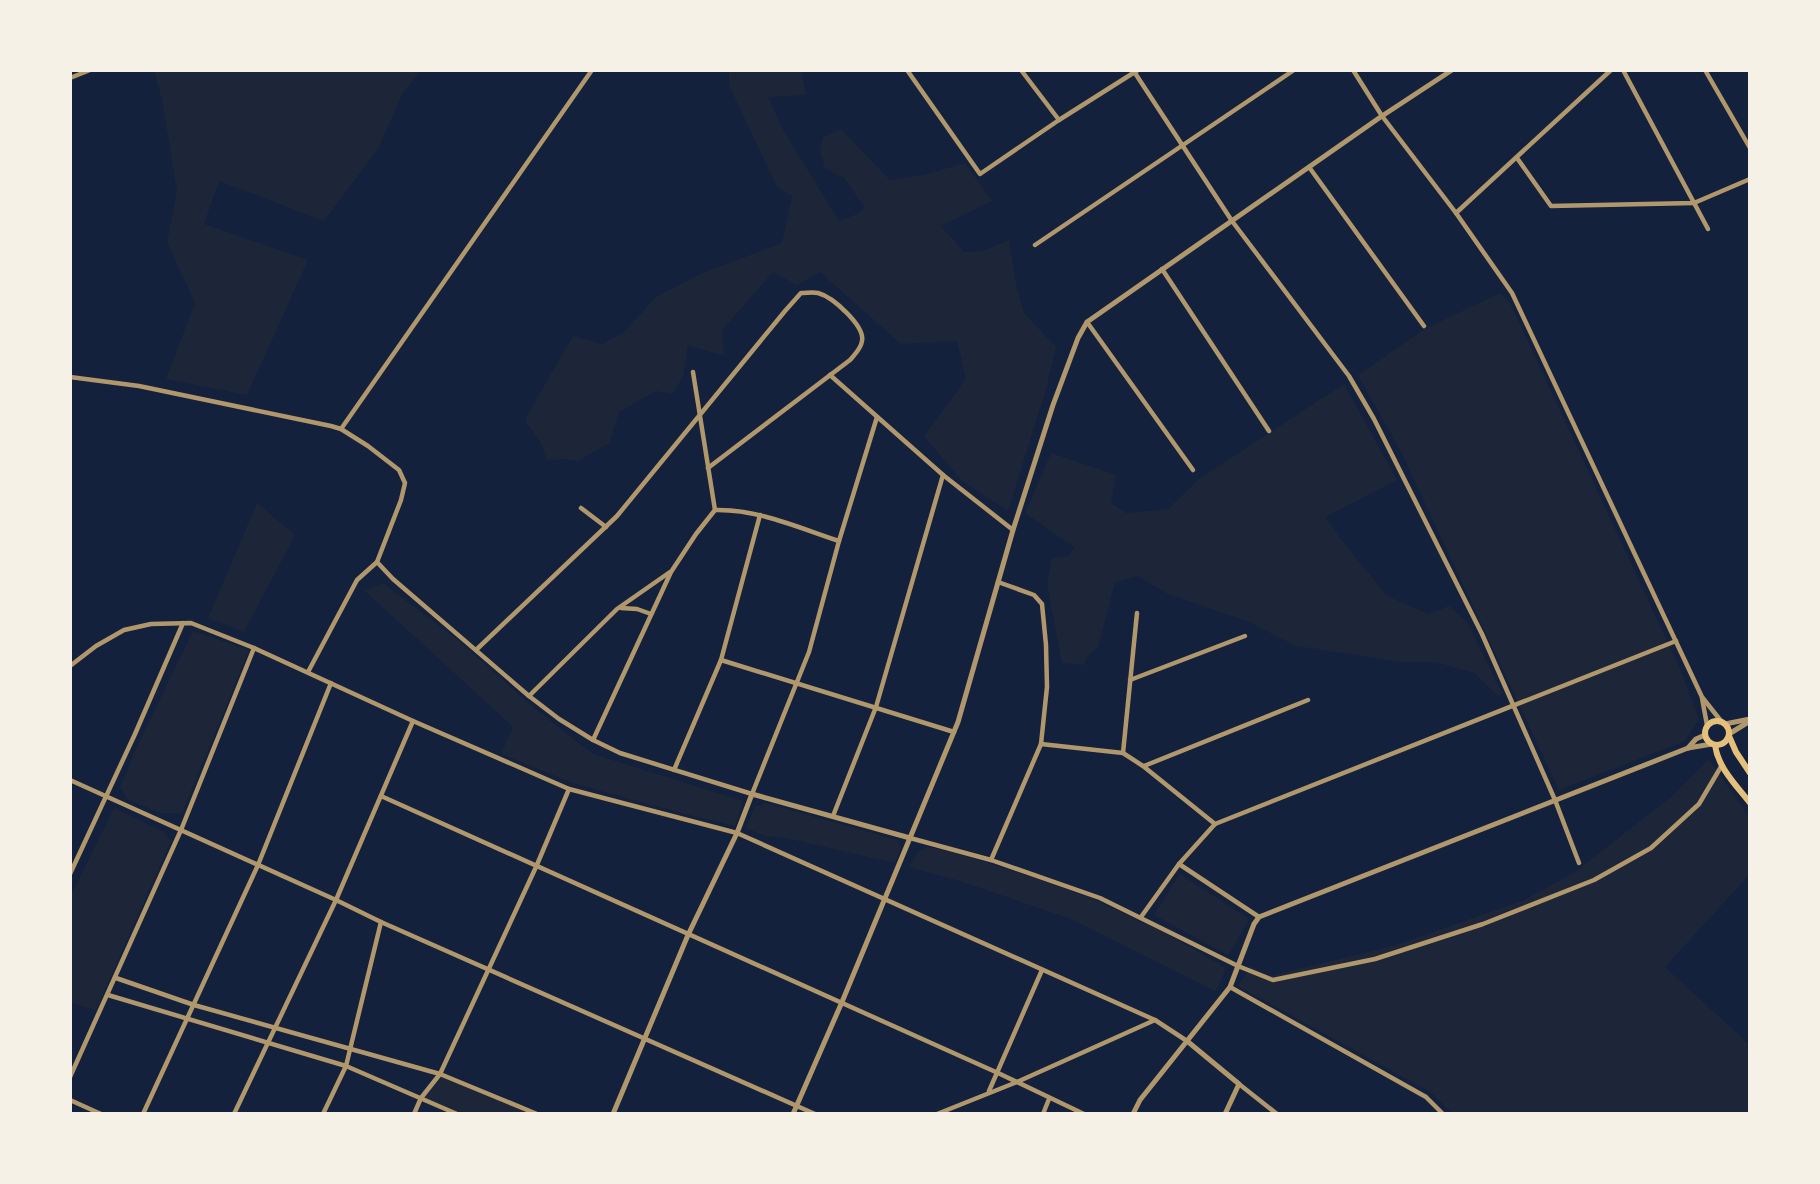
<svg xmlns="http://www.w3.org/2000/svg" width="1820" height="1184" font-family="'Noto Sans',sans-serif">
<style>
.green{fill:#1d2539}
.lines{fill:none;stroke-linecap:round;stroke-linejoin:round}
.minor{stroke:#b1986c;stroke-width:4.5}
.tertiary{stroke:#b1986c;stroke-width:5}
.secondary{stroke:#e5c07b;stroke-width:6}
</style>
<rect width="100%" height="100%" fill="#14213d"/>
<g class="green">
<path d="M154,70H422L403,92L378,149L324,221L219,181L204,224L308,260L247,395L166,379L195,303L167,242L177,191L162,100Z"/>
<path d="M729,70H801L806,95L768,97L783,130L839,221L857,214L865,208L845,179L825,168L820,151L823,137L841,129L890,180L924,175L965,163L992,201L941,226L964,252L983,251L1009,240L1016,285L1024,313L1056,347L1046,389L1008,511L962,481L924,436L966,379L957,341L901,344L820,272L797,285L773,272L722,330L724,356L688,345L683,377L672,394L656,391L619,412L609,443L578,461L564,459L547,460L540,441L526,422V417L573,336L603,344L624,332L656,297L698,275L782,243L792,196L777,187L729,85Z"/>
<path d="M1500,293L1510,303L1680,669L1699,719L1685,741L1559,790L1402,454L1358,375L1425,329Z"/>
<path d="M1344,384L1397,480L1325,517L1339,537L1387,596L1429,614L1449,606L1467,622L1502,693L1499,697L1474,673L1435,662H1402L1296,646L1247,621L1168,594L1138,576L1115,582L1098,648L1088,655L1084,665L1062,663L1047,584L1052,558L1069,556L1074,547L1025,513L1051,453L1116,475L1111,503L1126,513L1168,509L1199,479Z"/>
<path d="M257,503L295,535L244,632L208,618Z"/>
<path d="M383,583L458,640L533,707L593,754L743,801L735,826L685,814L573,783L501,754L513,727L365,591Z"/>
<path d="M193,631L249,650L182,813H160L127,799L120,787L135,751Z"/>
<path d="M1709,759L1750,818V874L1665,967L1750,1045V1114H1453L1432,1093L1238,986L1251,967L1270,976L1393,946L1522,901L1575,872L1671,797Z"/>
<path d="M765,803L897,840L901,847L895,863L786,838L765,836L746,828L755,807Z"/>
<path d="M114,808L164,832L171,841L96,1010L70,1003V898Z"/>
<path d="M927,847L948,851L1020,873L1091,898L1165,933L1226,968L1219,985L1215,991L1071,919L963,882L909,867L917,853Z"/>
<path d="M1180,874L1249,919L1228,955L1154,915Z"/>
<path d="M440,1074L537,1114H459L421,1098Z"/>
</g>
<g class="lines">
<g class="minor">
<path d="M907,70L980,174L1059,120L1138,70"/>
<path d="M1021,70L1059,120"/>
<path d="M1133,70L1232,221L1349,376L1374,419L1482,634L1555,800L1579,863"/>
<path d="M1353,70L1382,116L1456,213L1512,293L1702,697L1721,721"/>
<path d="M1623,70L1708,229"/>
<path d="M1705,70L1750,148"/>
<path d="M70,78L90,70"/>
<path d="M1517,158L1551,206L1694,203L1750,179"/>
<path d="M1309,167L1424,326"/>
<path d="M1456,213L1611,70"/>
<path d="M1035,245L1294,70"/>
<path d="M1162,269L1269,431"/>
<path d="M1087,322L1193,470"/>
<path d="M693,372L715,510"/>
<path d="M830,375L943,475L1013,530"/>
<path d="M70,377L139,386L331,426L341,429L368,446L399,470L405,483L401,500L377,562L357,580L308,672"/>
<path d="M341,429L592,70"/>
<path d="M581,508L606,527"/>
<path d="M715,510C758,509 799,528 839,541"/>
<path d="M377,562L393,579L529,696L559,719L593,740L620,753L752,794L809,652L839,541L877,417"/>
<path d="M621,608L637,609L651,614"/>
<path d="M476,650L617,516L785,311L801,293C807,293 813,292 818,293C833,297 865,326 862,341C861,349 854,355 850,360L708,468"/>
<path d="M721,660L954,732"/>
<path d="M70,666L96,646L124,630L151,624L191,623L254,648L413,721L569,789L737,833L1155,1020L1187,1041"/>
<path d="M1130,680L1245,636"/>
<path d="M529,696L617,609L670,572"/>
<path d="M1702,698L1707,725"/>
<path d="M593,740L671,572L696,534L715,510"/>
<path d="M1041,744L1123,753L1143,766L1215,824"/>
<path d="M1123,753L1137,613"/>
<path d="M1144,766L1308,700"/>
<path d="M674,770L721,660L760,515"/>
<path d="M70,780L336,900L381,922L815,1114"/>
<path d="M381,796L998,1073L1084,1114"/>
<path d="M833,816L876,707L943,475"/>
<path d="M910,838L991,860L1100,898L1238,966L1273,980L1375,959L1483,924L1594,880L1651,848L1699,804L1722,765"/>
<path d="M991,860L1041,744L1047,687L1046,645L1042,604L1034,595L998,582"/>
<path d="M1179,864L1259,917"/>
<path d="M70,874L135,734L183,623"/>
<path d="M1141,917L1179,864L1215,824L1676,641"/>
<path d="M116,978L194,1005L440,1074L537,1114"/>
<path d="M1230,987L1426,1097L1443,1114"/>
<path d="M108,995L346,1066L457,1114"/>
<path d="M70,1077L181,830L254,648"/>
<path d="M1239,1084L1277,1114"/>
<path d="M989,1091L1042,970"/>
<path d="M70,1100L101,1114"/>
<path d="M143,1114L258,865L331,683"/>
<path d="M234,1114L336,900L413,721"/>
<path d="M323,1114L346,1066L381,922"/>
<path d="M414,1114L421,1098L440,1074L536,867L569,789"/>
<path d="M937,1114L1017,1082L1155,1020"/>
<path d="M1043,1114L1049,1099"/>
</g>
<g class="tertiary">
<path d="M1725,724L1750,719"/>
<path d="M1729,734L1750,721"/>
<path d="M1688,748L1696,739L1705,735"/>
<path d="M1187,1041L1239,1084L1225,1114"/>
<path d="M613,1114L688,935L737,833L752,794L910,838"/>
<path d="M793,1114L842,1002L958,722L1013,530L1053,405L1078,338L1087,322L1382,116L1452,70"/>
<path d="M1133,1114L1140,1100L1230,987L1254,924L1259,917L1688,748L1712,744"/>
</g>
<g class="secondary">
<circle cx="1717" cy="733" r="12"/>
<path d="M1729,736L1736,752L1750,773"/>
<path d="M1715,745C1718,768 1737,786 1750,803"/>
</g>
</g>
<rect width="1820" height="1184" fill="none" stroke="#f6f1e7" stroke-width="144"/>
</svg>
